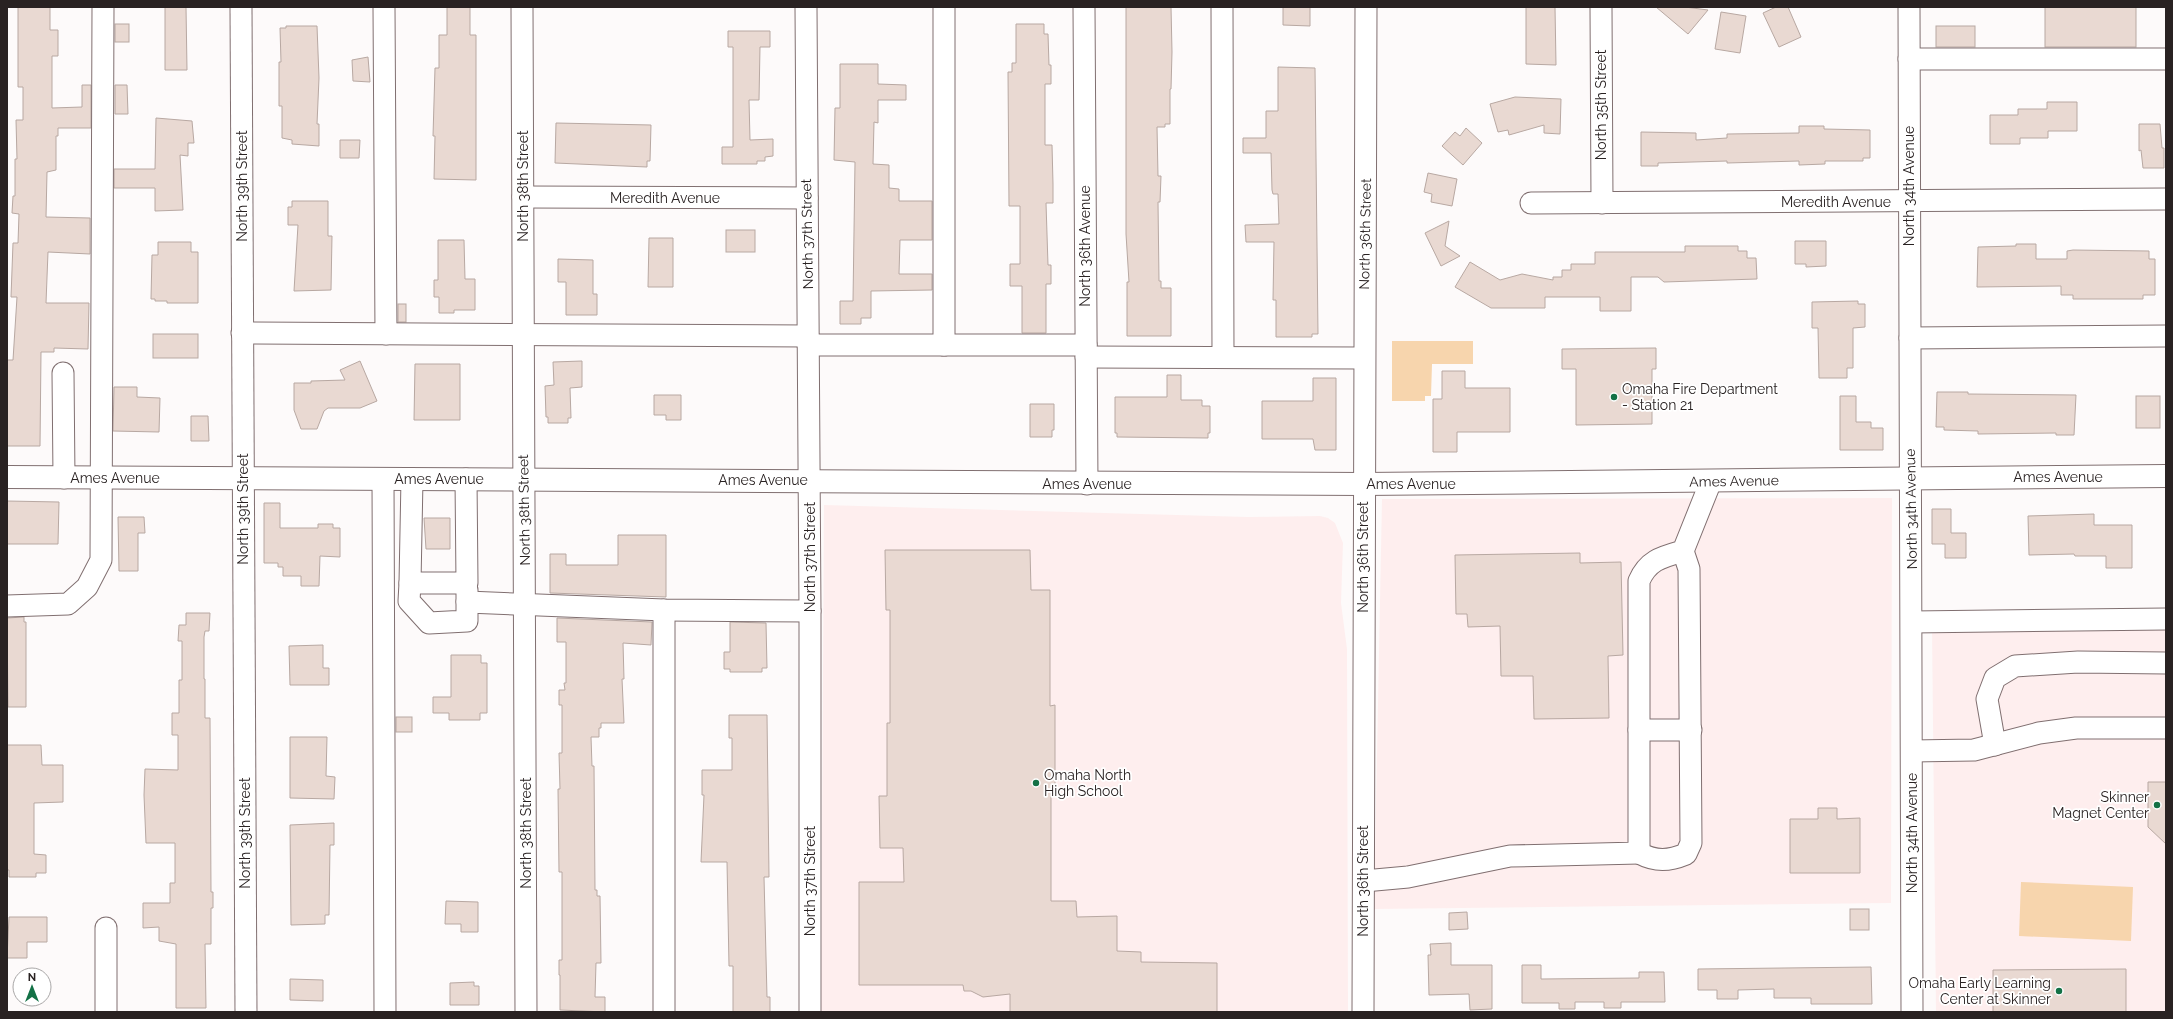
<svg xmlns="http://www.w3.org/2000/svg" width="2173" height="1019" font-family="Raleway,sans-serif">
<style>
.built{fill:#feeeee}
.green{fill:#f7d5ad}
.building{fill:#e9d9d2;stroke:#b8a8a2}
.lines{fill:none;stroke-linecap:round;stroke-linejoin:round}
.minor-casing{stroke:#806f70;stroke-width:23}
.major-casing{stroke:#806f70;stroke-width:24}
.minor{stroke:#fff;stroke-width:21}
.major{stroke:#fff;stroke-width:22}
.poi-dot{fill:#137146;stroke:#fff;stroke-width:1.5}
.labels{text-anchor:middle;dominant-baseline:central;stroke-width:3.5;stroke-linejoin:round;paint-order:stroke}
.street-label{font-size:14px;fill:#292222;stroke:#fff}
.poi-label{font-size:14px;fill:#292222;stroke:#fff;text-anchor:start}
</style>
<rect width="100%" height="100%" fill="#fdfafa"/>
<g class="built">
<path d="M1892,498L1891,903L1374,909L1382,499Z"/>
<path d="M824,505L1248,517L1320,516L1328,518L1335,523L1343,543L1341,603L1347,649L1348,1012H821Z"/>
<path d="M2166,626V1012H1936L1932,627Z"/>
</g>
<g class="green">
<path d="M1392,341H1473V364H1432L1431,396H1425V401H1392Z"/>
<path d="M2021,882L2133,887L2131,941L2019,936Z"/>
</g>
<g class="building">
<path d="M18,7H50V30H58V56H52V108L82,107V85H91V128H58V136H56V170L47,172L46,217L90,218V254L48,252L46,303H89L88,349L54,348V352H41L40,446H7V360H13L17,297H11L13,243H18L19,214L12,213L13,196H15V159H17L16,120H23V87H18Z"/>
<path d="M165,7H186L187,70H165Z"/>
<path d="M447,7H470V35H476V180L434,179L435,136H433L435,68H439V35H447Z"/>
<path d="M1126,7H1171L1172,52L1171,89H1170V124H1165V127H1157L1158,176H1161L1160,202H1158L1159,281H1161V288H1171V336H1127V282H1129L1126,234Z"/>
<path d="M1283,7H1310V26L1283,25Z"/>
<path d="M1526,7H1555L1556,65L1526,64Z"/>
<path d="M1656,7H1685L1708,10L1688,34Z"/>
<path d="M1776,7H1788L1801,37L1779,47L1763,13Z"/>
<rect x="2045" y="7" width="91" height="40"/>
<path d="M1721,12L1746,16L1740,53L1715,49Z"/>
<rect x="115" y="24" width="14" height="18"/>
<path d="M1016,24H1044V34H1048L1049,65H1051V84H1045V145H1052L1053,184V203H1046L1048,265H1051V284H1046V333H1022V286H1010V264H1020V206H1009L1008,72H1012V63H1016Z"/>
<path d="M286,26H317L319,78L317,124H319V146L292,144V140L282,138V106H279V62H281L280,28H286Z"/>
<rect x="1936" y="26" width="39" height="21"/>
<path d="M728,31H770V47H760L759,100H749L750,140L773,139V156L765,157V161H757V164H722V147H733V47H728Z"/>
<path d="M368,57L370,82L353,81L352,60Z"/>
<path d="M840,64H878V84L906,85V100H878V123L874,122L873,164L889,165V188L899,189V201H932V240H900L899,274H932V290L871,291V318H861V324H840V301H853L855,162L834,160L835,108H840Z"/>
<path d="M1278,67L1315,68L1318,334H1312V337H1276V300H1273L1274,242H1246L1245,225L1279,224L1278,194H1273L1272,190L1271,153H1243V138H1266V111H1278Z"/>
<path d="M115,85H127L128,114H115Z"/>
<path d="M1515,97L1561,99L1560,134L1544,133V125L1509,135L1508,130L1498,132L1490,104Z"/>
<path d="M2047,102H2077V131H2048V138H2020V144H1990V115H2018V109H2047Z"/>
<path d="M156,118L192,121L194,143H188V156L180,155L183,210L155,211V188H114V169H155Z"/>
<path d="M556,123L651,125L650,161H647V167L555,163Z"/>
<path d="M2139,124H2160L2162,148H2164V168H2143L2141,150L2139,151Z"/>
<path d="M1799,126H1824V129L1870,130V158H1863V161H1825V164L1799,165V161L1727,163V161L1658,163V166H1641V132L1696,133V140L1727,138V134L1799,133Z"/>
<path d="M1466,128L1482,143L1463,165L1442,146L1455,132L1460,136Z"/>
<path d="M340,140H360L359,158H340Z"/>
<path d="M1428,173L1457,179L1452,206L1431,202L1432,194L1424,192Z"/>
<path d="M292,201H328V236H332L331,290L294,291L298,225H288V207H292Z"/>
<path d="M1449,221L1445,246L1460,256L1441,266L1425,233Z"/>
<rect x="726" y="230" width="29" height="22"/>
<path d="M649,238H673V287H648Z"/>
<path d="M438,240H464L465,279H475V310H454V313H439V297H434V280H438Z"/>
<path d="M1795,241H1826V266L1806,267V264H1795Z"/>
<path d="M158,242H191V252H198V303H167V301H155V299H151L152,255H158Z"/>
<path d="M2016,244H2036V259H2067V251L2073,250L2149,251V259H2155V295H2143V299H2073V295H2061V286L1977,287L1978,247L2016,246Z"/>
<path d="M1685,246H1738V251H1747V258H1756L1757,279L1664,282L1658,277H1631V311H1600V297H1545V308H1491L1455,287L1470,262L1500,280L1522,274L1553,280V277H1562V270H1571V264H1595V252H1685Z"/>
<path d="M558,259L593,260V294H597V315H566V282H558Z"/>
<path d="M1858,301V304H1865V327L1853,328V368H1847V378H1819L1818,328H1812V302Z"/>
<rect x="398" y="304" width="8" height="18"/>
<rect x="153" y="334" width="45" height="24"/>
<path d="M1656,348V369H1652V424L1576,425V369H1562V349Z"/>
<path d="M360,361L377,401L360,408H328L324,411L317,429H301L294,410V383H311V381L345,380L340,370Z"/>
<path d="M582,361V387L570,388L571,418H568V423H548V417H546L545,386L554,385L553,362Z"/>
<path d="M415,364H460V420H414Z"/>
<path d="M1442,371H1465V388H1510V432H1457V452H1433V399H1442Z"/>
<path d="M1167,375H1181V400H1202V406H1210V433H1208V438L1117,437V433H1115V397H1167Z"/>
<path d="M1313,378H1336V450H1315L1313,439H1262V401H1313Z"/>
<path d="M114,387H137V397L160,398L159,432L113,431Z"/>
<path d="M1937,392H1968V394L2076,395L2074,435H2056V433L1978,434V431L1944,430V427H1936Z"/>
<path d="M654,395H681V420H666V415H654Z"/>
<path d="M1840,396H1856V422H1871V428H1883V450H1840Z"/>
<rect x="2136" y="396" width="24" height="32"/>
<path d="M1030,404H1054V430H1052V437H1030Z"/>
<path d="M191,416H208L209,441H191Z"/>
<path d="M7,501L59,502L58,544H7Z"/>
<path d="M264,503H280V528H318V524H333V528H340V557L320,556L319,586H301V576H283V567H278V563H264Z"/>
<path d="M1932,509H1951V533H1966V558H1945V544H1932Z"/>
<path d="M2094,514V525H2132V568H2106V556H2075L2074,554L2029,555L2028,516Z"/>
<path d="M118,517H144L145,533H138V571H119Z"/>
<path d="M424,518H450V549H426Z"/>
<path d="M618,535H666V597L550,593V554H566V565H618Z"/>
<path d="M885,550H1030L1031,590H1050V706L1055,705V788H1051V901H1076L1077,917L1117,916V951L1141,952V962L1217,963V1012H1010V994L983,997L971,991H964L963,985H859V882H904L903,848H880L879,796H887V723H890V610H886Z"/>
<path d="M1580,553V563L1621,562L1623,655L1608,656L1609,718L1534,719L1533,676H1501L1500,626L1468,627L1467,614H1456L1455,555Z"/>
<path d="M186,613H210L209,631H205L204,637V679H205V718H210L211,892H213V908H211V944H205L206,1008H176V944L159,941V927L143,928V903H170V883H175V843H146L144,795L145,769L178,770V735H172V713H179V680H182V641H178L179,625H186Z"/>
<path d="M24,617V622H26V707H8L7,618Z"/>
<path d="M557,618L652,622L651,645L623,643L624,679H622L624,723H601V728H599V737H591L592,766H594L595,890H597V896H600L601,963H596L595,997H605V1012L560,1010V975H559V960H562V872H559L558,789H560L559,753H562V705H559V690H565L564,683H566V642H557Z"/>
<path d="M730,622L766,623L767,668H762V672H730V669H724V652H730Z"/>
<path d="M323,645V668H329V685H290L289,646Z"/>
<path d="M451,655H481V663H487V713H480V720H449V713H433V697H451Z"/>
<path d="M729,715H767L769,877H764L767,997H770V1012H733V966H729L727,862H701L704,795H702V770H732V738H729Z"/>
<rect x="396" y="717" width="16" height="15"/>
<path d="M290,737H327L326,776L335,777L334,799L290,798Z"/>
<path d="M7,745H41L42,765H63V802L34,803V854L46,855V873H36V877H9V870H7Z"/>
<path d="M2148,782H2166V844L2148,827Z"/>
<path d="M1818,808H1837V819L1860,818V873H1790V819H1818Z"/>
<path d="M334,823V845H330L329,915H325V924L291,925L290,825Z"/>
<path d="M446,901L478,902V932H461V924H445Z"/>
<rect x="1850" y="909" width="19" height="21"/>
<path d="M1467,912L1468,929L1449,930V913Z"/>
<path d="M9,917H47V942H27V958H7Z"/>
<path d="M1451,943V965H1492V1009L1470,1010L1469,994L1429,995L1428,955H1431L1430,944Z"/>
<path d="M1522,965H1541V979L1639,978V972H1664L1665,1002H1621V1008H1604V1002H1575V1009H1559V1003H1522Z"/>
<path d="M1871,967L1872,1004H1811V998H1774V989L1738,990V999H1717V990H1698V969Z"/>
<path d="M2126,969V1012H1993V970Z"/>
<path d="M290,979L323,980V1001L290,1000Z"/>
<path d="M474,982V986H479V1005H450V983Z"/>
</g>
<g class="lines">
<defs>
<g id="minor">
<path d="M241,7L246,1012"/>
<path d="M384,7L386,334"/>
<path d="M522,7L526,1012"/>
<path d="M806,7L810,611V1012"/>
<path d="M944,7V345"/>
<path d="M1084,7L1087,484"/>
<path d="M1222,7L1223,357"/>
<path d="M1601,7L1602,203"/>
<path d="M1909,7L1912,1012"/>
<path d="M1909,59H2166"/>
<path d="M523,197L807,198"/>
<path d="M1531,203L2166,199"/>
<path d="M242,333L808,336"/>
<path d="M1910,338L2166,336"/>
<path d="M808,345H1086"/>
<path d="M1086,357L1364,358"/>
<path d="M63,373L64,478"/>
<path d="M383,479L385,1012"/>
<path d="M412,479L410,583H467L466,479"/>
<path d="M410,583L409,601L429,623L467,621V590"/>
<path d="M467,602L664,610L810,611"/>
<path d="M7,606L68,604L87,587L101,560L103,7"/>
<path d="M1912,622L2166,619"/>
<path d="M1639,730H1691"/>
<path d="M1995,745L1987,699L1995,678L2015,666L2078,662L2166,663"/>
<path d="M1912,751L1974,750L2039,733L2076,728H2166"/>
<path d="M1639,853C1656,862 1669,861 1686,854L1691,843L1689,569L1683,551"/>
<path d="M1364,881L1408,877L1510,856L1639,853V581C1648,560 1662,557 1683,551L1711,481"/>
<path d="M106,928V1012"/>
<path d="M664,1012V610"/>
<path d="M1363,1012L1366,7"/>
</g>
<path id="major" d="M7,477L1363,484L2166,476"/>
</defs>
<use href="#minor" class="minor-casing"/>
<use href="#major" class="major-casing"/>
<use href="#minor" class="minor"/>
<use href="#major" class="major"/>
</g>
<g class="poi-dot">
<circle cx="1614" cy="397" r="4"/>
<circle cx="1036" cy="783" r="4"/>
<circle cx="2157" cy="805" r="4"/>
<circle cx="2059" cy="991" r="4"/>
</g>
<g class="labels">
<g class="street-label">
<text transform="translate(1601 105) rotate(-90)">North 35th Street</text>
<text transform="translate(242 186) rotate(-90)">North 39th Street</text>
<text transform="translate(523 186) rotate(-90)">North 38th Street</text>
<text transform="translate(1909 186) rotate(-90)">North 34th Avenue</text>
<text x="665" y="198">Meredith Avenue</text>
<text x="1836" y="202">Meredith Avenue</text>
<text transform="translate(807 234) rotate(-91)">North 37th Street</text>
<text transform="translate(1365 234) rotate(-89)">North 36th Street</text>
<text transform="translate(1085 246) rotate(-90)">North 36th Avenue</text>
<text x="2058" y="477">Ames Avenue</text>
<text x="115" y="478">Ames Avenue</text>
<text x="439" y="479">Ames Avenue</text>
<text x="763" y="480">Ames Avenue</text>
<text transform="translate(1734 481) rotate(-1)">Ames Avenue</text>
<text x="1087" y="484">Ames Avenue</text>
<text x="1411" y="484">Ames Avenue</text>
<text transform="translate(243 509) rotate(-90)">North 39th Street</text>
<text transform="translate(1911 509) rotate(-91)">North 34th Avenue</text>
<text transform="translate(524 510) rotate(-91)">North 38th Street</text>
<text transform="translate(810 557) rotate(-90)">North 37th Street</text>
<text transform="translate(1363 557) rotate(-90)">North 36th Street</text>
<text transform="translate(245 833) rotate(-90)">North 39th Street</text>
<text transform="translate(526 833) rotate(-90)">North 38th Street</text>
<text transform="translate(1912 833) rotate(-90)">North 34th Avenue</text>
<text transform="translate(810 881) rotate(-90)">North 37th Street</text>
<text transform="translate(1363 881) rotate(-90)">North 36th Street</text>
</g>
<g class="poi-label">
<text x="1622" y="389">Omaha Fire Department<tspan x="1622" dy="16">- Station 21</tspan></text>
<text x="1044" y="775">Omaha North<tspan x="1044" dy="16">High School</tspan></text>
<text x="2149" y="797" text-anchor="end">Skinner<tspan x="2149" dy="16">Magnet Center</tspan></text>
<text x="2051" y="983" text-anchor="end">Omaha Early Learning<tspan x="2051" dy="16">Center at Skinner</tspan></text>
</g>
</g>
<rect width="2173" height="1019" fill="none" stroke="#292222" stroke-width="16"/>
<g transform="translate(32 987)"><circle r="19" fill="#ffffff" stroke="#a9a7a7"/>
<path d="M0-3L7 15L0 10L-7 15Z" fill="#137146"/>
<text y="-6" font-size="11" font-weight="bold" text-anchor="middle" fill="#292222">N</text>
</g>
</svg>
